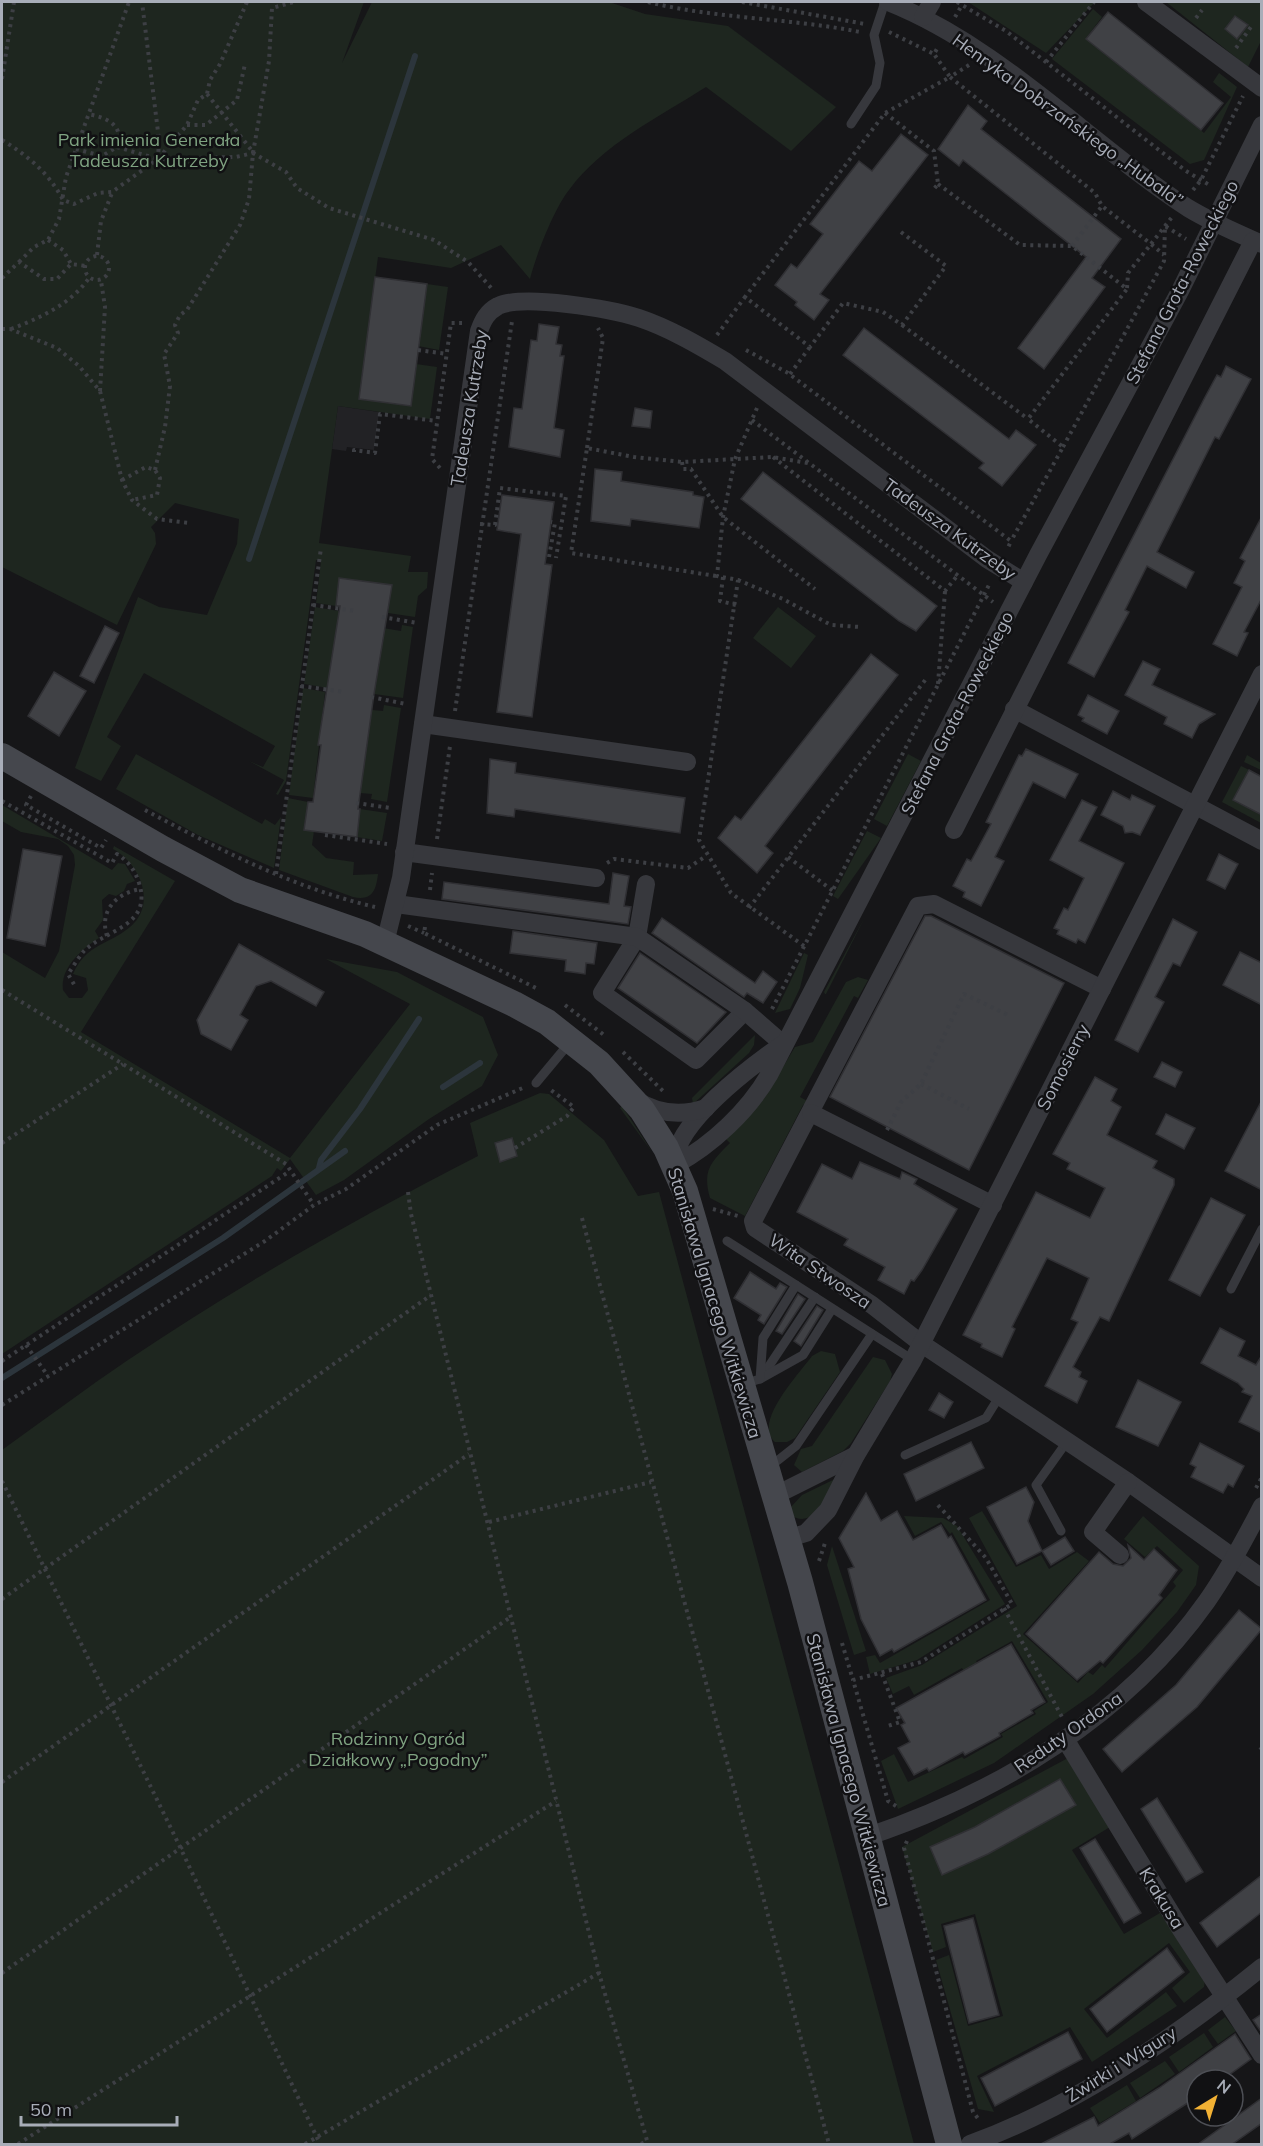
<svg xmlns="http://www.w3.org/2000/svg" width="1263" height="2146" font-family="Mulish,sans-serif">
<style>
.built{fill:#222225}
.green{fill:#1e261f;fill-rule:evenodd}
.lines{fill:none;stroke-linecap:round;stroke-linejoin:round}
.stream{stroke:#2c353c;stroke-width:6}
.building{fill:#404145;stroke:#303034;stroke-width:1.5}
.path{stroke:#3d3f44;stroke-width:4;stroke-dasharray:3 4.5;stroke-linecap:butt}
.lane{stroke:#37383d;stroke-width:9}
.street{stroke:#37383d;stroke-width:18}
.secondary{stroke:#45474d;stroke-width:26}
.labels{text-anchor:middle;dominant-baseline:central;stroke-width:5;stroke-linejoin:round;paint-order:stroke}
.street-label{font-size:18px;fill:#a8adb8;stroke:#111113}
.park-label{font-size:18px;fill:#7fa381;stroke:#111113}
</style>
<rect width="100%" height="100%" fill="#161618"/>
<path class="built" d="M338,406L379,412L374,450L347,447L346,451L332,449Z"/>
<g class="green">
<path d="M2,2H364L342,63L372,2H609L645,14L728,26L836,107L791,151L706,87C659,117 603,144 569,190C554,209 536,255 530,279L501,245L451,268L378,257L359,398L410,406L416,364L437,367L430,419L338,406L319,543L411,556L408,572H428L427,588L418,596L415,617L388,613L391,585L340,578L336,606L316,603L321,561L316,560L286,781L278,795L276,794L284,780L249,761L263,767L275,746L144,673L107,737L121,746L101,781L75,768L138,597L159,607L207,615L237,544L239,519L175,503L151,527L155,533L156,544L117,625L2,567Z"/>
<path d="M968,2H1095L1046,53Z"/>
<path d="M1166,2H1261V41L1248,67Z"/>
<path d="M1093,9L1102,17L1086,38L1204,133L1231,97L1213,82L1219,73L1237,87L1204,160L1190,164L1052,59Z"/>
<path d="M427,284L448,287L439,350L418,346Z"/>
<path d="M315,607L339,611L328,688L304,684Z"/>
<path d="M778,607L816,636L791,668L753,638Z"/>
<path d="M402,625L413,627L403,698L374,694L383,628L401,631Z"/>
<path d="M303,688L325,692L313,798L289,795Z"/>
<path d="M384,705L401,708L387,802L371,799L372,794L360,793L372,710L383,711Z"/>
<path d="M136,754L262,824L265,819L275,825L281,817L274,868L198,835L116,789Z"/>
<path d="M908,754L921,761L887,826L874,819Z"/>
<path d="M1247,755L1261,763V770L1244,762Z"/>
<path d="M1241,766L1249,770L1233,800L1261,815V823L1222,802Z"/>
<path d="M288,798L308,802L304,829L314,831L312,845L326,858L354,862L353,875L378,874C376,891 372,901 353,897L279,870Z"/>
<path d="M2,805L112,870L118,863L125,864L135,881L127,884L124,891L116,896L109,894L102,900L103,920L95,931L99,938C82,949 60,968 63,990L69,998H82L88,990L86,978L73,974C87,943 107,946 130,927C158,903 139,863 113,849L114,846L175,881L81,1032L290,1158L410,1004L326,959L397,972L483,1017L498,1055L482,1086L429,1119L344,1180L316,1195L290,1159L281,1171L277,1168L272,1176L2,1354V952L45,978L59,951L75,865L74,855L68,846L58,839L21,832L2,821Z"/>
<path d="M360,809L387,813L382,841L357,837Z"/>
<path d="M867,831L881,838L838,899L833,896Z"/>
<path d="M865,917L826,994H825L824,992Z"/>
<path d="M804,953L808,955L800,988L790,1009L775,1013Z"/>
<path d="M858,977L868,980L858,998L854,996L800,1097L809,1102L803,1105L745,1216L710,1198C702,1170 711,1162 730,1143L723,1136L768,1092L795,1047L813,1042L846,982Z"/>
<path d="M755,1035L754,1045L749,1053L693,1104L692,1098Z"/>
<path d="M540,1093L549,1094L604,1140L638,1196L659,1192L914,2144H2V1450C44,1420 85,1389 128,1360C237,1286 361,1216 478,1156L470,1123Z"/>
<path d="M622,1106L652,1152L620,1108Z"/>
<path d="M821,1351L835,1354L840,1372L795,1438L787,1442H775C752,1423 799,1374 812,1356Z"/>
<path d="M873,1357L885,1360L892,1374L890,1381L851,1443L843,1451L802,1472L794,1465L801,1449L812,1446Z"/>
<path d="M835,1479C827,1495 815,1529 792,1516L791,1507L802,1495Z"/>
<path d="M982,1511L1016,1567L1041,1555L1049,1569L1077,1552L1089,1561L1023,1634L1078,1683L1088,1672L1093,1675L1102,1665L1105,1668L1176,1586L1173,1582L1183,1570L1157,1546L1145,1557L1124,1539L1143,1516L1199,1566L1196,1585L1177,1612L1142,1650L1093,1694L994,1763L898,1809L881,1761L894,1754L908,1782L962,1757L964,1759L1003,1737L1001,1734L1036,1714L1034,1711L1048,1702L1012,1641L976,1661L984,1676L971,1684L962,1668L914,1695L909,1686L893,1694L886,1678L922,1665L1017,1606L969,1518Z"/>
<path d="M904,1516L943,1518L957,1526L1005,1604L917,1660L870,1674L866,1657L875,1655L880,1663L990,1600L952,1532L950,1534L941,1522L915,1536Z"/>
<path d="M832,1546L866,1651L854,1655L827,1565Z"/>
<path d="M1068,1758L1110,1827L1072,1850L1124,1934L1160,1913L1205,1980L1204,1987L1184,2003L1172,1988L1190,1972L1169,1943L1084,2009L1107,2038L1166,1992L1177,2006L1092,2062L1070,2027L977,2076L994,2112L978,2109L936,1960L949,1955L968,2026L1003,2016L975,1914L941,1924L946,1947L933,1952L902,1847ZM1059,1779L1076,1805L930,1847L975,1827Z"/>
<path d="M1225,2017L1236,2031L1218,2044L1208,2030Z"/>
<path d="M1204,2033L1213,2047L1179,2072L1169,2057Z"/>
<path d="M1165,2061L1175,2074L1140,2098L1130,2083Z"/>
<path d="M1127,2085L1136,2101L1100,2123L1090,2108Z"/>
</g>
<g class="lines">
<g class="stream">
<path d="M249,559L415,56"/>
<path d="M443,1087L480,1063"/>
<path d="M319,1168L321,1160L360,1109L419,1019"/>
<path d="M2,1378L223,1238L345,1151"/>
</g>
</g>
<g class="building">
<path d="M1108,12L1223,103L1201,130L1086,39Z"/>
<path d="M1235,16L1248,25L1237,39L1225,29Z"/>
<path d="M968,105L987,121L981,129L1121,239L1092,278L1105,287L1044,369L1018,348L1086,257L963,160L959,166L938,149Z"/>
<path d="M901,134L928,155L820,294L829,300L814,320L795,305L797,302L775,285L791,264L797,268L823,234L810,224L859,161L872,171Z"/>
<path d="M375,277L427,284L411,406L359,399Z"/>
<path d="M539,324L559,327L556,344L562,345L560,356H564L554,428L564,430L560,457L509,447L514,408L522,409L531,340L537,341Z"/>
<path d="M864,328L1009,439L1016,430L1036,445L1002,486L979,468L984,463L843,355Z"/>
<path d="M1226,366L1251,379L1219,439L1215,437L1157,552L1194,572L1186,588L1147,566L1125,610L1129,612L1094,677L1068,663L1204,399L1217,375L1221,377Z"/>
<path d="M635,408L652,411L650,428L632,426Z"/>
<path d="M595,469L622,472L621,481L693,492V495L704,497L699,528L631,519L630,526L591,521Z"/>
<path d="M763,472L937,606L916,631L899,621L741,499Z"/>
<path d="M502,495L554,502L545,564L552,565L532,717L497,712L521,534L497,530Z"/>
<path d="M1262,516V598L1244,632L1248,633L1237,656L1213,644L1242,587L1234,583L1245,561L1240,558Z"/>
<path d="M339,578L392,585L374,694L358,809H360L357,837L304,830L308,802H313L321,745H318L340,606H336Z"/>
<path d="M105,626L119,633L94,683L80,676Z"/>
<path d="M871,654L898,675L765,846L773,853L757,873L718,838L735,816L741,820Z"/>
<path d="M1143,661L1160,669L1152,685L1215,714L1199,724L1192,738L1164,724L1167,717L1125,695Z"/>
<path d="M54,672L86,691L59,736L28,716Z"/>
<path d="M1088,695L1119,711L1107,734L1082,721L1084,718L1078,715Z"/>
<path d="M1026,749L1078,774L1065,798L1033,782L995,857L1004,861L981,906L963,897L965,892L953,886L967,859L971,861L991,824L986,822L1019,755L1022,756Z"/>
<path d="M490,759L516,763L515,773L685,798L680,833L515,809L514,817L487,813Z"/>
<path d="M1249,770L1262,777V815L1233,800Z"/>
<path d="M1113,791L1130,800L1132,795L1155,806L1140,835L1132,832L1125,833L1123,826L1101,815Z"/>
<path d="M1082,800L1097,807L1079,841L1124,863L1085,943L1078,939L1076,943L1057,934L1059,930L1054,928L1064,908L1068,910L1084,878L1050,860Z"/>
<path d="M23,849L62,856L45,946L7,938Z"/>
<path d="M1219,854L1238,864L1225,889L1207,880Z"/>
<path d="M613,873L629,876L624,906L631,907L628,924L442,899L444,882L609,904Z"/>
<path d="M925,916H931L1064,983L969,1170L830,1097Z"/>
<path d="M662,918L755,983L763,971L777,982L763,1003L747,993L744,997L652,933Z"/>
<path d="M1173,919L1197,932L1180,966L1173,963L1155,997L1164,1002L1138,1052L1115,1040Z"/>
<path d="M513,931L597,943L594,964L586,963L585,974L565,971L566,960L510,953Z"/>
<path d="M239,944L324,992L316,1006L271,981L256,986L240,1015L248,1020L231,1050L201,1034L197,1020Z"/>
<path d="M1240,952L1262,963V1005L1223,985Z"/>
<path d="M640,953L726,1012L697,1043L618,988Z"/>
<path d="M1162,1062L1182,1072L1175,1087L1154,1077Z"/>
<path d="M1095,1077L1117,1089L1111,1101L1121,1107L1107,1135L1157,1161L1153,1168L1174,1179V1185L1109,1321L1100,1317L1073,1367L1081,1372L1079,1377L1087,1381L1077,1403L1045,1386L1078,1322L1071,1319L1089,1278L1047,1258L1012,1327L1015,1329L1002,1357L981,1347L982,1344L963,1335L1036,1192L1090,1218L1105,1188L1067,1169L1070,1163L1053,1154Z"/>
<path d="M1262,1100V1190L1225,1171Z"/>
<path d="M1166,1114L1195,1128L1184,1149L1156,1134Z"/>
<path d="M512,1138L517,1156L500,1162L495,1143Z"/>
<path d="M860,1162L900,1179L902,1172L917,1179L914,1184L957,1209L922,1270L914,1281L911,1280L904,1294L878,1280L885,1267L844,1245L848,1239L797,1212L822,1164L852,1179Z"/>
<path d="M1211,1198L1245,1215L1200,1296L1169,1280Z"/>
<path d="M750,1272L776,1289L780,1283L787,1287L764,1324L758,1320L761,1315L734,1298Z"/>
<path d="M798,1294L805,1299L782,1334L776,1331Z"/>
<path d="M817,1306L823,1310L801,1346L794,1341Z"/>
<path d="M1220,1328L1245,1341L1238,1356L1256,1365L1262,1355V1433L1239,1422L1252,1396L1242,1392L1244,1389L1238,1383L1201,1363Z"/>
<path d="M1138,1380L1181,1402L1158,1446L1116,1427Z"/>
<path d="M939,1393L953,1402L944,1418L929,1410Z"/>
<path d="M971,1442L984,1468L916,1501L904,1474Z"/>
<path d="M1200,1443L1244,1466L1233,1487L1228,1484L1223,1493L1191,1477L1196,1467L1190,1464Z"/>
<path d="M1026,1487L1034,1502L1028,1521L1042,1551L1017,1564L987,1507Z"/>
<path d="M866,1493L881,1521L897,1511L913,1540L941,1525L948,1538L951,1536L986,1600L894,1652L892,1649L880,1656L861,1619L848,1569L854,1567L839,1538Z"/>
<path d="M1065,1537L1074,1551L1051,1565L1042,1551Z"/>
<path d="M1128,1545L1144,1560L1154,1549L1177,1570L1159,1595L1162,1598L1146,1616L1103,1663L1100,1661L1077,1680L1026,1634L1099,1552L1113,1564L1123,1566L1131,1558Z"/>
<path d="M1239,1610L1262,1629L1197,1707L1122,1772L1103,1749L1176,1685Z"/>
<path d="M1011,1644L1045,1702L1031,1710L1033,1713L999,1733L1000,1736L965,1755L963,1752L929,1771L927,1768L914,1775L898,1748L910,1742L901,1725L905,1723L896,1708Z"/>
<path d="M1060,1779L1076,1805L988,1854L942,1875L930,1847L975,1827Z"/>
<path d="M1157,1798L1203,1872L1186,1882L1141,1809Z"/>
<path d="M1095,1839L1141,1913L1124,1923L1080,1848Z"/>
<path d="M1262,1875V1912L1217,1947L1200,1923Z"/>
<path d="M973,1918L999,2015L969,2023L944,1926Z"/>
<path d="M1167,1948L1184,1972L1107,2032L1090,2009Z"/>
<path d="M1262,2014V2033L1253,2020Z"/>
<path d="M1068,2032L1082,2059L995,2106L981,2078Z"/>
<path d="M1235,2034L1251,2059L1222,2080H1197V2097L1132,2139L1129,2133L1108,2145H1039L1094,2117L1098,2126L1159,2088Z"/>
<path d="M1262,2098V2123L1231,2145H1197Z"/>
</g>
<g class="lines">
<g class="path">
<path d="M247,2L220,64L210,80L207,94L198,100L187,125L158,159L236,157L253,153"/>
<path d="M648,2C717,19 790,18 860,32"/>
<path d="M742,2L865,24"/>
<path d="M957,2L1006,31L1186,171L1211,186"/>
<path d="M955,17L962,5"/>
<path d="M1196,18L1202,10"/>
<path d="M889,32L934,54L938,47"/>
<path d="M1236,48L1253,24"/>
<path d="M1046,62L1094,2"/>
<path d="M969,65L950,77L1095,193L1102,206L1151,244L1172,217"/>
<path d="M2,79L14,2"/>
<path d="M207,94L253,152"/>
<path d="M885,113L934,151L938,184L934,189"/>
<path d="M187,125H206L237,100L245,64"/>
<path d="M2,140C27,155 49,173 63,200L74,204L98,193L112,192L158,159L159,140L142,2"/>
<path d="M117,147L158,159"/>
<path d="M76,149L102,156L117,147C125,125 106,117 87,114"/>
<path d="M253,153L269,61L272,8L294,2"/>
<path d="M938,184L1020,245L1072,246L1127,289L1028,419L1063,447L1011,541"/>
<path d="M1193,190L1201,180L1243,96"/>
<path d="M901,232L946,266L902,325L883,312L843,303L810,347L745,297L885,113L950,77L934,54"/>
<path d="M48,240L63,250L71,264"/>
<path d="M1072,246L1102,206"/>
<path d="M97,255L101,221L112,193"/>
<circle cx="97" cy="268" r="12"/>
<path d="M19,262L34,247L48,240L59,219L66,177L129,2"/>
<path d="M2,278L19,262L44,279H57L71,264L86,266"/>
<path d="M1127,288L1128,273L1151,244L1164,255"/>
<path d="M902,325L1028,419"/>
<path d="M2,329H10L57,348L79,366L100,391L122,480L132,500L157,519L189,523"/>
<path d="M11,329C40,318 71,304 89,278"/>
<path d="M717,335L745,297"/>
<path d="M418,350L447,354"/>
<path d="M746,350L788,373L1011,541L1007,550"/>
<path d="M790,374L810,347"/>
<path d="M100,391L105,307L101,281"/>
<path d="M757,408L735,459L723,517L717,576L738,580L699,840L731,893L804,946"/>
<path d="M752,420L993,602"/>
<path d="M1063,447L1164,261L1165,226L1186,239"/>
<path d="M587,448L603,338L598,328"/>
<path d="M354,452V450L375,453L380,414L437,421"/>
<path d="M773,457L945,591L957,576"/>
<path d="M682,462L683,469H691L723,517L815,589"/>
<path d="M440,468L432,459L451,323H462"/>
<path d="M155,470L165,427L170,386L164,354L178,333L175,325L180,315L187,310L240,225L249,199L253,153L286,172L297,188L329,208L434,240L468,262L493,290"/>
<path d="M122,480L146,467L155,470L160,478L157,495L132,500"/>
<path d="M480,524L495,525L500,488L566,496L556,558"/>
<path d="M549,557L555,523L551,522"/>
<path d="M716,576L571,553L587,448L634,457L682,462L772,457L808,463"/>
<path d="M723,577L720,601L736,605"/>
<path d="M738,580L783,599L831,625L860,627"/>
<path d="M313,605L356,611"/>
<path d="M382,617L417,623"/>
<path d="M938,684L945,591"/>
<path d="M301,686L345,692"/>
<path d="M371,697L406,704"/>
<path d="M455,711L512,321"/>
<path d="M31,796L26,805L101,848L106,840"/>
<path d="M2,801L112,863L117,854C128,861 135,870 139,883C153,926 105,930 84,951C78,958 73,967 68,974L75,986"/>
<path d="M356,803L391,808"/>
<path d="M145,810C218,849 294,888 375,907"/>
<path d="M325,835L387,844"/>
<path d="M437,839L450,746"/>
<path d="M788,857L833,891"/>
<path d="M607,863L614,859L688,868L706,856"/>
<path d="M276,874L321,548"/>
<path d="M430,890L432,873"/>
<path d="M749,908L926,679"/>
<path d="M408,926L424,933"/>
<path d="M425,927L424,933L538,989"/>
<path d="M107,936C99,911 116,893 141,889"/>
<path d="M2,990L286,1164L314,1205"/>
<path d="M565,1005L604,1035"/>
<path d="M772,1009L990,583"/>
<path d="M623,1052L663,1091"/>
<path d="M921,1084L969,1109"/>
<path d="M887,1130L901,1102L921,1084L964,994L1010,1016"/>
<path d="M2,1143L123,1064"/>
<path d="M515,1148L567,1116L574,1107L548,1088"/>
<path d="M408,1192L411,1214L599,1973L648,2144"/>
<path d="M713,1209L738,1216"/>
<path d="M582,1218L829,2144"/>
<path d="M26,1345L48,1376"/>
<path d="M2,1361L290,1171"/>
<path d="M2,1405L265,1241L314,1205L346,1189L437,1125L525,1087"/>
<path d="M2,1481L180,1847L320,2144"/>
<path d="M1256,1488L1262,1477"/>
<path d="M489,1522L651,1482"/>
<path d="M819,1561L825,1543"/>
<path d="M2,1599L431,1295"/>
<path d="M1004,1608L1063,1719"/>
<path d="M842,1643L853,1680"/>
<path d="M882,1674L900,1722L888,1726"/>
<path d="M1260,1750L1262,1748"/>
<path d="M2,1782L469,1454"/>
<path d="M896,1806L888,1801L853,1680L921,1662L1012,1604L986,1558L936,1503"/>
<path d="M907,1841L904,1848L973,2112L980,2121"/>
<path d="M2,1973L512,1616"/>
<path d="M18,2144L556,1801"/>
<path d="M305,2144L599,1973"/>
<path d="M641,2144L647,2141"/>
</g>
<g class="lane">
<path d="M851,124L876,86L880,63L874,35L885,2"/>
<path d="M536,1083L571,1041"/>
<path d="M727,1241L796,1285"/>
<path d="M1231,1289L1262,1229"/>
<path d="M761,1378L815,1297"/>
<path d="M760,1379L803,1355L832,1309"/>
<path d="M743,1384L760,1379L763,1338L796,1285L913,1360"/>
<path d="M905,1455L986,1418L999,1397"/>
<path d="M767,1464L777,1461L796,1446L872,1334"/>
<path d="M1061,1531L1036,1485L1066,1443"/>
</g>
<g class="street">
<path d="M888,2C1001,47 1087,142 1188,208C1211,222 1237,233 1262,244"/>
<path d="M1146,2L1262,88"/>
<path d="M923,17L932,2"/>
<path d="M1014,709L1262,841"/>
<path d="M423,724L687,762"/>
<path d="M954,830L1253,241"/>
<path d="M404,852L596,878"/>
<path d="M646,884L637,937L602,993L696,1060L745,1011"/>
<path d="M396,904L637,937L745,1011L783,1044"/>
<path d="M385,943L401,878L479,331C483,320 487,312 498,306C523,294 611,309 639,318C669,328 698,345 725,361L987,559L1024,582"/>
<path d="M1102,989L934,904L918,906L753,1221L755,1228L872,1305L922,1344L1128,1482L1262,1578"/>
<path d="M783,1044C753,1065 671,1125 675,1165C712,1145 748,1111 769,1075L1038,555L1180,291L1262,125"/>
<path d="M636,1100C658,1114 682,1116 706,1108"/>
<path d="M811,1113L993,1205"/>
<path d="M774,1496L856,1455"/>
<path d="M786,1539L806,1533L828,1510L856,1455L913,1360L1262,674"/>
<path d="M1120,1555L1093,1532L1128,1482"/>
<path d="M1065,1739L1180,1928L1262,2055"/>
<path d="M866,1837C998,1793 1126,1716 1207,1601C1228,1571 1245,1539 1262,1506"/>
<path d="M970,2144C1073,2107 1177,2036 1262,1967"/>
</g>
<path class="secondary" d="M2,756L163,849L240,890L365,934L514,1004L547,1022L599,1063L642,1110L666,1148L685,1191L800,1582L949,2144"/>
</g>
<g class="labels">
<g class="street-label">
<text transform="translate(1068 120) rotate(36)">Henryka Dobrzańskiego „Hubala”</text>
<text transform="translate(1182 282) rotate(-63)">Stefana Grota-Roweckiego</text>
<text transform="translate(469 408) rotate(-81)">Tadeusza Kutrzeby</text>
<text transform="translate(950 529) rotate(36)">Tadeusza Kutrzeby</text>
<text transform="translate(957 713) rotate(-63)">Stefana Grota-Roweckiego</text>
<text transform="translate(1063 1067) rotate(-63)">Somosierry</text>
<text transform="translate(820 1271) rotate(34)">Wita Stwosza</text>
<text transform="translate(715 1303) rotate(73)">Stanisława Ignacego Witkiewicza</text>
<text transform="translate(1068 1732) rotate(-35)">Reduty Ordona</text>
<text transform="translate(849 1770) rotate(75)">Stanisława Ignacego Witkiewicza</text>
<text transform="translate(1162 1898) rotate(58)">Krakusa</text>
<text transform="translate(1121 2064) rotate(-32)">Żwirki i Wigury</text>
</g>
<g class="park-label">
<text x="149" y="139">Park imienia Generała<tspan x="149" dy="21">Tadeusza Kutrzeby</tspan></text>
<text x="398" y="1738">Rodzinny Ogród<tspan x="398" dy="21">Działkowy „Pogodny”</tspan></text>
</g>
</g>
<rect width="1263" height="2146" fill="none" stroke="#a8adb8" stroke-width="6"/>
<g transform="translate(1215 2098) rotate(38)"><circle r="28" fill="#111113" stroke="#4d4f55" stroke-width="1.5"/>
<path d="M0-4.5L10 22L0 15L-10 22Z" fill="#f2b134"/>
<text y="-9" font-size="16" font-weight="bold" text-anchor="middle" fill="#a8adb8">N</text>
</g>
<path d="M21 2116v9h156v-9" fill="none" stroke="#a8adb8" stroke-width="3"/>
<text x="30" y="2116" font-size="18" fill="#a8adb8" stroke="#111113" stroke-width="4.5" paint-order="stroke">50 m</text>
</svg>
